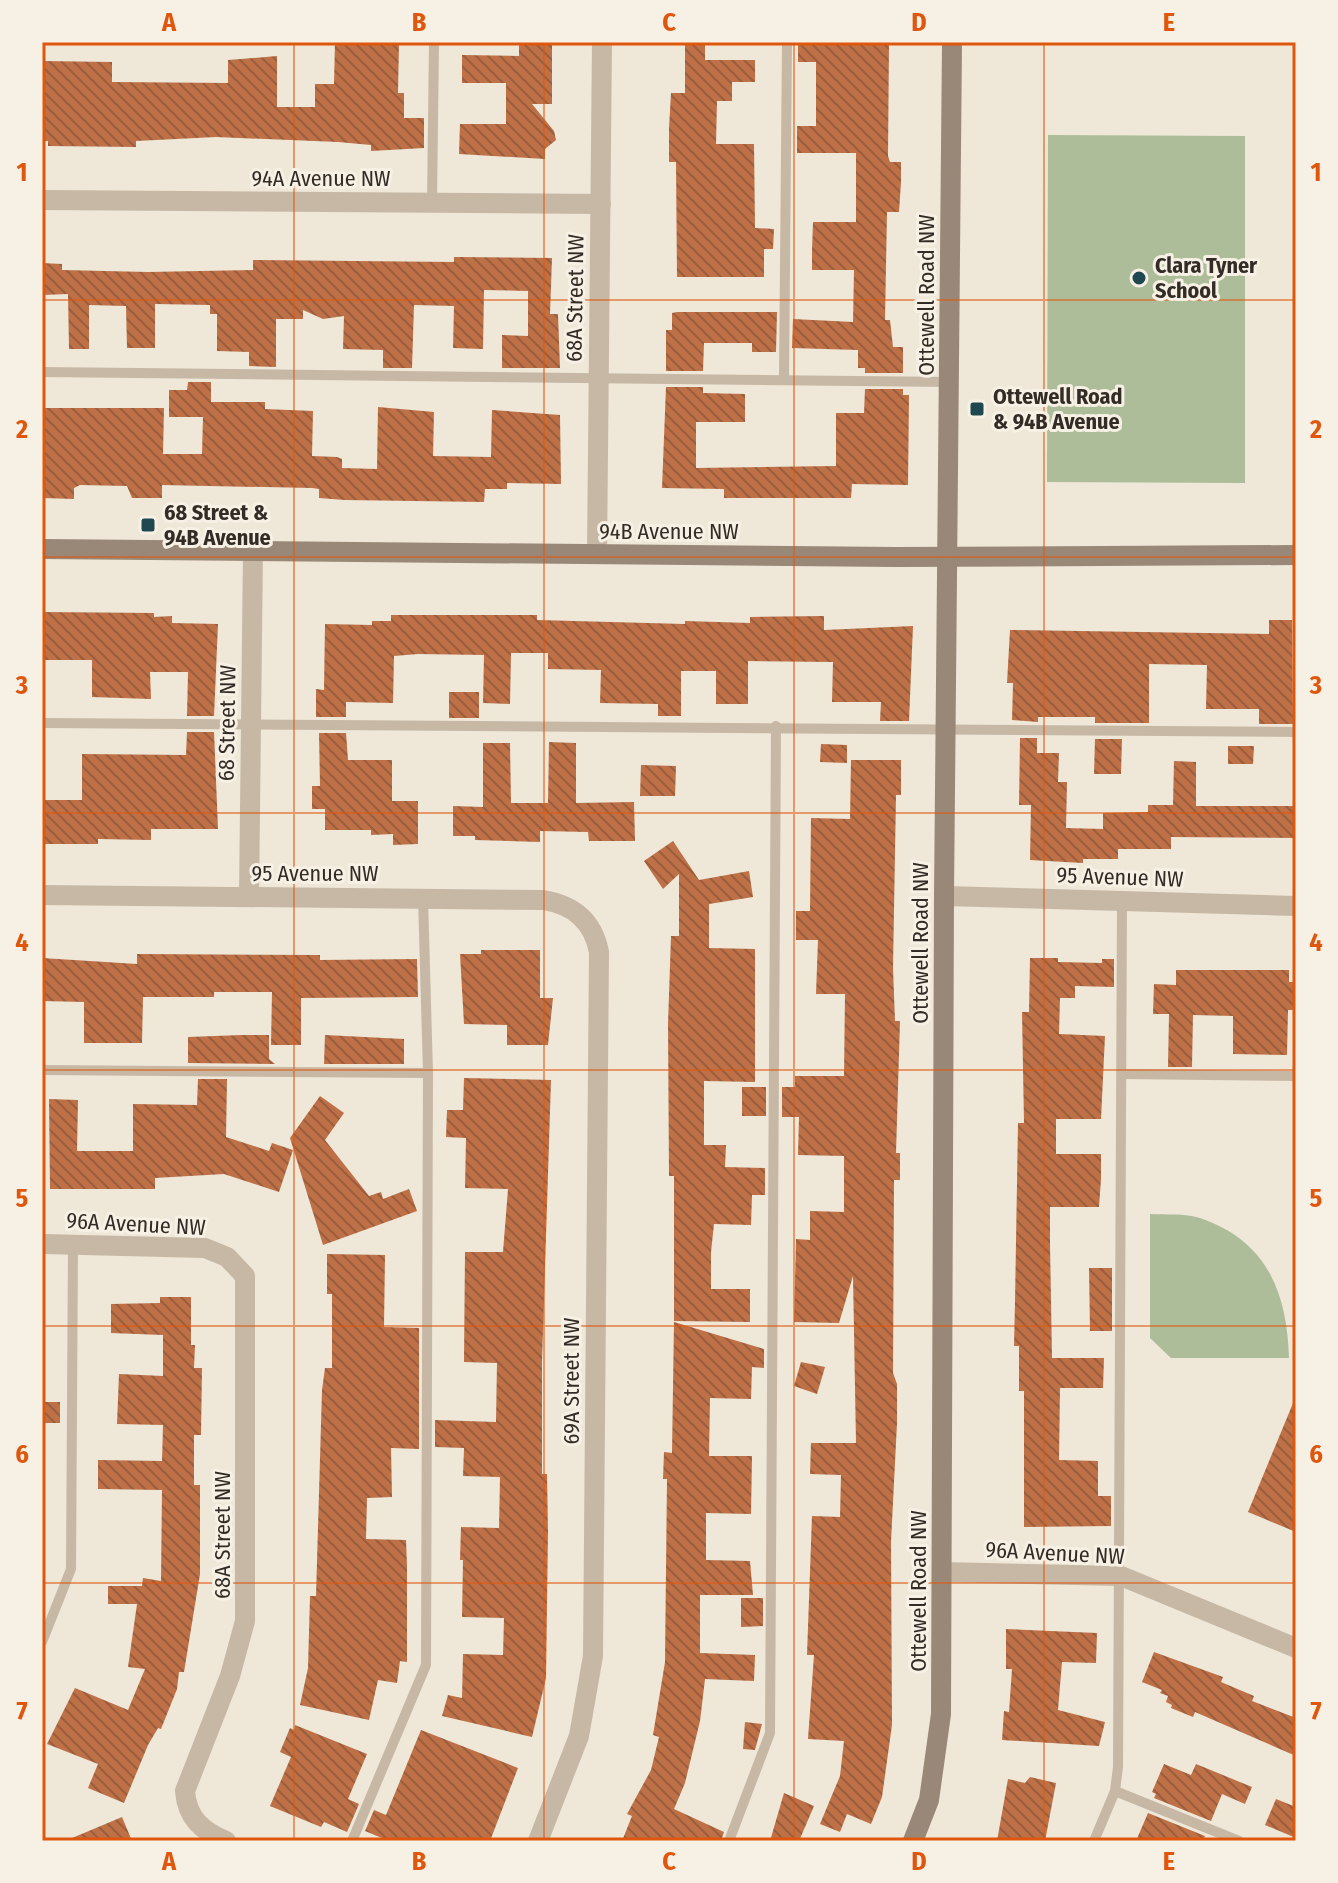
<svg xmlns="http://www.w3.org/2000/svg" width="1338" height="1883" font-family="'Fira Sans Condensed',sans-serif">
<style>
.grass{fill:#adbc99}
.building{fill:url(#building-back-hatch)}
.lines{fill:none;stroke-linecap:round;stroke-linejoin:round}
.lane{stroke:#c6b8a5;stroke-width:10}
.street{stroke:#c6b8a5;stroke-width:20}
.secondary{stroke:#998777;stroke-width:20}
.grid{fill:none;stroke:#df570d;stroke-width:2;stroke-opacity:0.55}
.poi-dot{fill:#1f4850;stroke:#f7f0e4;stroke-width:3}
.labels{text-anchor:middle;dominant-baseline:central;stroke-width:6;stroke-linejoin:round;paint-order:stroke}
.street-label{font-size:22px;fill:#322b26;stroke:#f7f0e4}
.poi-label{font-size:22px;font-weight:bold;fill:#322b26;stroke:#f7f0e4;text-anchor:start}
.neatline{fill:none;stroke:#df570d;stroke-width:3}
.grid-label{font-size:26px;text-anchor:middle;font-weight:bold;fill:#df570d}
</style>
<defs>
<pattern id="building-back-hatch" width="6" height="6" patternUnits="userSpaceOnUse" patternTransform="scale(2)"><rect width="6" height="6" fill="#be7147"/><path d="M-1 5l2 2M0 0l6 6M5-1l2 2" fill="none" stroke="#9b5d3b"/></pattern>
</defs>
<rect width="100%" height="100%" fill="#efe7d8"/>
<g class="grass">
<path d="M1048,135L1245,136V483L1047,482Z"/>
<path d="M1150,1214C1165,1215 1185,1213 1200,1218C1267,1241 1287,1292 1289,1358H1171L1150,1338Z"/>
</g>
<g class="building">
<path d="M335,42H399L398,93H404V118H424V148L371,151V145L338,142L216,137L136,141V147L48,146V141H42V61L112,62V82L228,83V60L277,56V107H315V84H334Z"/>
<path d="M519,42H552V104H532L554,131L556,140L545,149V159L459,154L460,124H506V83H462V55L519,56Z"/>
<path d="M685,42H705V60H755V82H732V101H717L716,144H754L755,228L774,229L773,249H764V277H677L676,162H669V128L671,93H685Z"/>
<path d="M798,42H889L888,156L890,162H901V182L899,212H887L885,320H890L893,347H903V373H865V368H858V350L792,348L793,319L853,322L854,270H812V250L813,222H856V153H797V126H816V62H798Z"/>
<path d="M454,257L552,258L550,314H558L560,368H502V335L528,336V291L484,290L483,349L453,348L454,306L414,305L412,368H383V350L343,349L344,316L323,319L303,310V319H276V367L249,366V352L217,351V314H210V305L155,304V348H127L126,306L89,305V349H69L68,294L42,295V263L62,264V270L148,272L253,270V260L454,262Z"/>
<path d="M677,312H777L776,352H752V343H704L703,371H666V330H672V313Z"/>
<path d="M188,382H211V402H265V409L313,411L312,456L337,457L342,459V468L377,469L378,407L434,412L433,456L491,457L492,410L560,415L561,484L507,483V489H485L484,502L345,500L319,498V489L312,488L162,485V498H132L127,486L80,485L74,488V499L42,498V408H164L163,454H202L203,417H169V390H187Z"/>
<path d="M666,387H703V393L745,394V422H696V468L836,466V413H864L865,389H903V395H909L908,485L852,484L851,498H724V489L662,488Z"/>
<path d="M42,612L154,613V617L172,616V623L218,624L214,716H187L188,672H150L151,699L92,697V660H42Z"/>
<path d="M391,615H537V620L685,624V621L750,623V617L824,616V630L913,626L909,721H880L881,702H832L833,662L748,661V704H716V671H681V716H658V704L600,703L601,670L548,669V653H511L510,704L483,703L484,655L418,654L394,656L393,703L346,702V717H316V689L324,690L325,624L372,625V621H391Z"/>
<path d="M1269,620H1292L1293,724H1259V709H1206L1207,665L1149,664V723H1095V717H1038V722L1012,720L1013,683H1007L1010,630L1269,634Z"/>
<rect x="449" y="692" width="30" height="26"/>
<path d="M187,732H214L218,829H151V840L98,839V844H42V800H82V754L186,755Z"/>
<path d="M319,733H346L348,760H392V801H418V844L393,845V834L371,835V830H325V809H312V786H320Z"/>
<path d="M1020,738H1037V753H1059L1058,782H1067L1066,828L1103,829V813L1148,812V805H1173L1174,761L1196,762V806H1296V838L1171,837V849H1118V859H1083V863L1030,860L1031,805H1019Z"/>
<path d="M1095,739H1122L1121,774H1094Z"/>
<path d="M549,742L576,743V803L634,802L635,841H589L588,832L540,831V842L475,840V836H453V806L483,807V743H510L511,803H548Z"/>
<path d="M821,744L847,745V763L820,762Z"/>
<path d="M1228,746H1254L1253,764H1228Z"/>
<path d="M851,760H901V795H896L893,968L895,1021H900L896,1153H900V1180H894L893,1373L897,1384V1423L891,1542L892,1725L882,1797L871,1824L847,1814L840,1832L820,1824L840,1776L844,1741L808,1739L814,1655H807L812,1516L840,1517L841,1475L810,1474L811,1443H856L853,1276L839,1323L794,1322L796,1239L810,1240V1211L844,1212V1156L798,1155L799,1117H782V1087H795V1076H844L845,994H816L818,940H796V911H810L811,818L850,819Z"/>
<path d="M641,765L676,766L675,796H640Z"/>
<path d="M673,841L699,880L749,871L753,897L709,904V948L755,949V1082L704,1081V1145H726L725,1167L765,1168V1195H752L751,1225L714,1224L711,1252V1289H750V1322L674,1321V1176H669L668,1024L671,936H679V874L663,889L644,861Z"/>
<path d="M481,950H540V998H553L548,1045H507V1025L464,1024L460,954H481Z"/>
<path d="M137,954L320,955V960L417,959L418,997L301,998V1045H271L272,992H214V997H143L142,1043H84V1002L42,1001V958L137,964Z"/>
<path d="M1030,958H1058V962L1102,963V959H1114V987L1075,986V998H1060L1059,1034L1105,1036L1101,1119H1056V1154H1101V1179L1099,1207H1050V1244L1052,1358H1104L1103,1388H1060L1059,1460L1098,1461V1496H1111V1526L1024,1527V1391H1019V1346H1014L1015,1302L1018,1123H1024L1022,1012H1029Z"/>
<path d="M1176,970H1289V982H1296V1010H1288L1287,1055L1233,1054V1016L1193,1015L1192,1067H1168L1169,1014H1153L1154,984L1176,985Z"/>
<path d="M242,1035H269V1059L275,1064L188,1063V1037Z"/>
<path d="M325,1035L404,1039V1064H324Z"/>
<path d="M464,1078L551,1080L542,1362V1474H547L548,1531L546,1678L532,1737L442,1716L448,1695L462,1698L463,1654L503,1655L504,1618L462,1617L463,1560H460L461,1527L499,1528L500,1477L463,1476L464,1448L435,1447V1420L496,1422L497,1363L464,1362L465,1252H503L508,1189L465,1188L466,1138L446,1137L447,1110H463Z"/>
<path d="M198,1079H227L226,1137L269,1151L272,1143L293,1150L279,1192L224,1174L155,1178V1189H50L49,1099L78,1100L77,1151H133V1104L197,1105Z"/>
<rect x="742" y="1087" width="24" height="29"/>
<path d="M320,1096L344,1113L325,1140L369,1196L381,1192L383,1199L409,1189L417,1211L323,1245L290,1138Z"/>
<path d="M327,1254L385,1255L384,1327L419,1328V1449L391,1448L392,1497L367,1498L366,1539L406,1540L407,1566V1662L400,1661L397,1683L378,1680L369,1720L300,1705L308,1668L310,1596H316L322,1390L325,1368H332V1294H327Z"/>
<path d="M1089,1268H1112V1331H1090Z"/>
<path d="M160,1297H191V1345H195L194,1368H202L201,1435H194V1485H200V1574L184,1672H179L177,1689L161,1729L158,1728L148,1745L124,1803L88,1788L98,1764L47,1744L75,1688L128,1710L145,1669L128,1667L137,1604H108V1586H142L143,1578L161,1581L162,1490L98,1489V1460L162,1461L163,1425L117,1424L119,1374L163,1376V1335L111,1333V1304L160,1303Z"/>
<path d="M674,1322L764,1349V1368L752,1367L751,1399L710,1398L709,1456H752L751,1514L706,1513V1560L750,1561L753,1595H700V1653L755,1655L754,1681L705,1679L700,1721L685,1783L674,1809L724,1832L721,1841H622L632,1816L627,1814L651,1770L659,1737L653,1735L665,1662L667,1479H663L664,1452L672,1453Z"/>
<path d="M801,1362L825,1367L817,1394L794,1386Z"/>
<path d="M1296,1396V1532L1248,1512Z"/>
<rect x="42" y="1402" width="18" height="21"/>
<path d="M741,1598H763V1626L741,1627Z"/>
<path d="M1006,1629L1097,1633L1096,1663L1062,1662L1058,1710L1105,1722L1099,1746L1002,1740L1004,1711L1009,1712L1012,1669H1006Z"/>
<path d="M1154,1652L1223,1677L1221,1682L1254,1696L1252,1701L1296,1718V1756L1195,1712L1193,1717L1171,1708L1172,1705L1166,1702L1168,1696L1160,1693L1162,1690L1142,1682Z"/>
<path d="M745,1722L762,1724L755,1750L743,1749Z"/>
<path d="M295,1725L367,1754L348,1799L359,1804L347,1832L324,1822L321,1827L270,1806L291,1757L280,1752L290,1728L294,1730Z"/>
<path d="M421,1730L518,1768L490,1841H389L365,1831L374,1810L386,1815Z"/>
<path d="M1164,1764L1191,1775L1196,1764L1252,1787L1245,1804L1222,1794L1211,1821L1154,1798L1156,1794L1152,1792Z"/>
<path d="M1030,1777L1056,1783L1045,1841H997L1008,1779L1025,1783Z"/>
<path d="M784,1793L814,1806L799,1841H770Z"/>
<path d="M1276,1799L1296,1807V1838L1265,1825Z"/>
<path d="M1148,1813L1205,1836L1203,1841H1136Z"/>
<path d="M122,1817L132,1841H65Z"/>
</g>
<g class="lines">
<g class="lane">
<path d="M432,203L434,42"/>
<path d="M42,372L950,382"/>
<path d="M784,378L787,42"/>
<path d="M42,723L1296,732"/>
<path d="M42,1070L428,1073"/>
<path d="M1122,1074L1296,1076"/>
<path d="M42,1642L71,1569L73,1244"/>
<path d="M1115,1791L1239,1841"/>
<path d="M352,1841L426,1665L428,1073L423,898"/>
<path d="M729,1841L770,1733L776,726"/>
<path d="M1094,1841L1115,1791L1118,1767L1122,901"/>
</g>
<g class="street">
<path d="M42,200L601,204"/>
<path d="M597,554L602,42"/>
<path d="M42,895L543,900C574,905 593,921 599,952L593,1656L579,1736L538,1841"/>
<path d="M944,896L1296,906"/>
<path d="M249,897L253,550"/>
<path d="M42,1244L205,1248L227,1257L245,1276V1621L230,1676L185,1791C187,1818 202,1831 226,1841"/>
<path d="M942,1572L1121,1576L1296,1648"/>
</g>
<g class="secondary">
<path d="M42,549L896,557L1296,555"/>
<path d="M913,1841L929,1800L941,1714L944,896L952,42"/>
</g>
</g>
<path class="grid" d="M294,42V1841M544,42V1841M794,42V1841M1044,42V1841M42,300H1296M42,557H1296M42,813H1296M42,1070H1296M42,1326H1296M42,1583H1296"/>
<g class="poi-dot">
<circle cx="1139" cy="278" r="8"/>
<rect x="969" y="401" width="16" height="16" rx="4"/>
<rect x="140" y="517" width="16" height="16" rx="4"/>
</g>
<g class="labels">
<g class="street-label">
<text x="321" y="178">94A Avenue NW</text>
<text transform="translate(926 295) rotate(-90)">Ottewell Road NW</text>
<text transform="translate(575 298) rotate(-89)">68A Street NW</text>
<text x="669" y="531">94B Avenue NW</text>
<text transform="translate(227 723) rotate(-89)">68 Street NW</text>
<text x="315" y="873">95 Avenue NW</text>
<text transform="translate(1120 877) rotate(2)">95 Avenue NW</text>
<text transform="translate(920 943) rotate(-90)">Ottewell Road NW</text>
<text transform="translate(136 1224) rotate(3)">96A Avenue NW</text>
<text transform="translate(571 1381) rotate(-90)">69A Street NW</text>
<text transform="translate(222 1535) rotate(-90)">68A Street NW</text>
<text transform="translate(1055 1553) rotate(3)">96A Avenue NW</text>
<text transform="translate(918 1591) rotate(-90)">Ottewell Road NW</text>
</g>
<g class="poi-label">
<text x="1155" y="265">Clara Tyner<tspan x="1155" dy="25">School</tspan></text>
<text x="993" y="396">Ottewell Road<tspan x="993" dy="25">&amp; 94B Avenue</tspan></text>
<text x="164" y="512">68 Street &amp;<tspan x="164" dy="25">94B Avenue</tspan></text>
</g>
</g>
<rect width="1338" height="1883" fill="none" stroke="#f7f0e4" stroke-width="88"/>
<rect x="44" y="44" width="1250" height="1795" class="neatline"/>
<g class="grid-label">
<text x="169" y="31">A</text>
<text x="419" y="31">B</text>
<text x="669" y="31">C</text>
<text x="919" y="31">D</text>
<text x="1169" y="31">E</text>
<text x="22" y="181">1</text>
<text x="1316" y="181">1</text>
<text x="22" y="438">2</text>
<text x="1316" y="438">2</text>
<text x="22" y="694">3</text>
<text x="1316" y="694">3</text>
<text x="22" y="951">4</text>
<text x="1316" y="951">4</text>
<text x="22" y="1207">5</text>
<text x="1316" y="1207">5</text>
<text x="22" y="1463">6</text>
<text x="1316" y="1463">6</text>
<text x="22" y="1720">7</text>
<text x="1316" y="1720">7</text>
<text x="169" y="1870">A</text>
<text x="419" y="1870">B</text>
<text x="669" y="1870">C</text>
<text x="919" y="1870">D</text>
<text x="1169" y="1870">E</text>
</g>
</svg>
